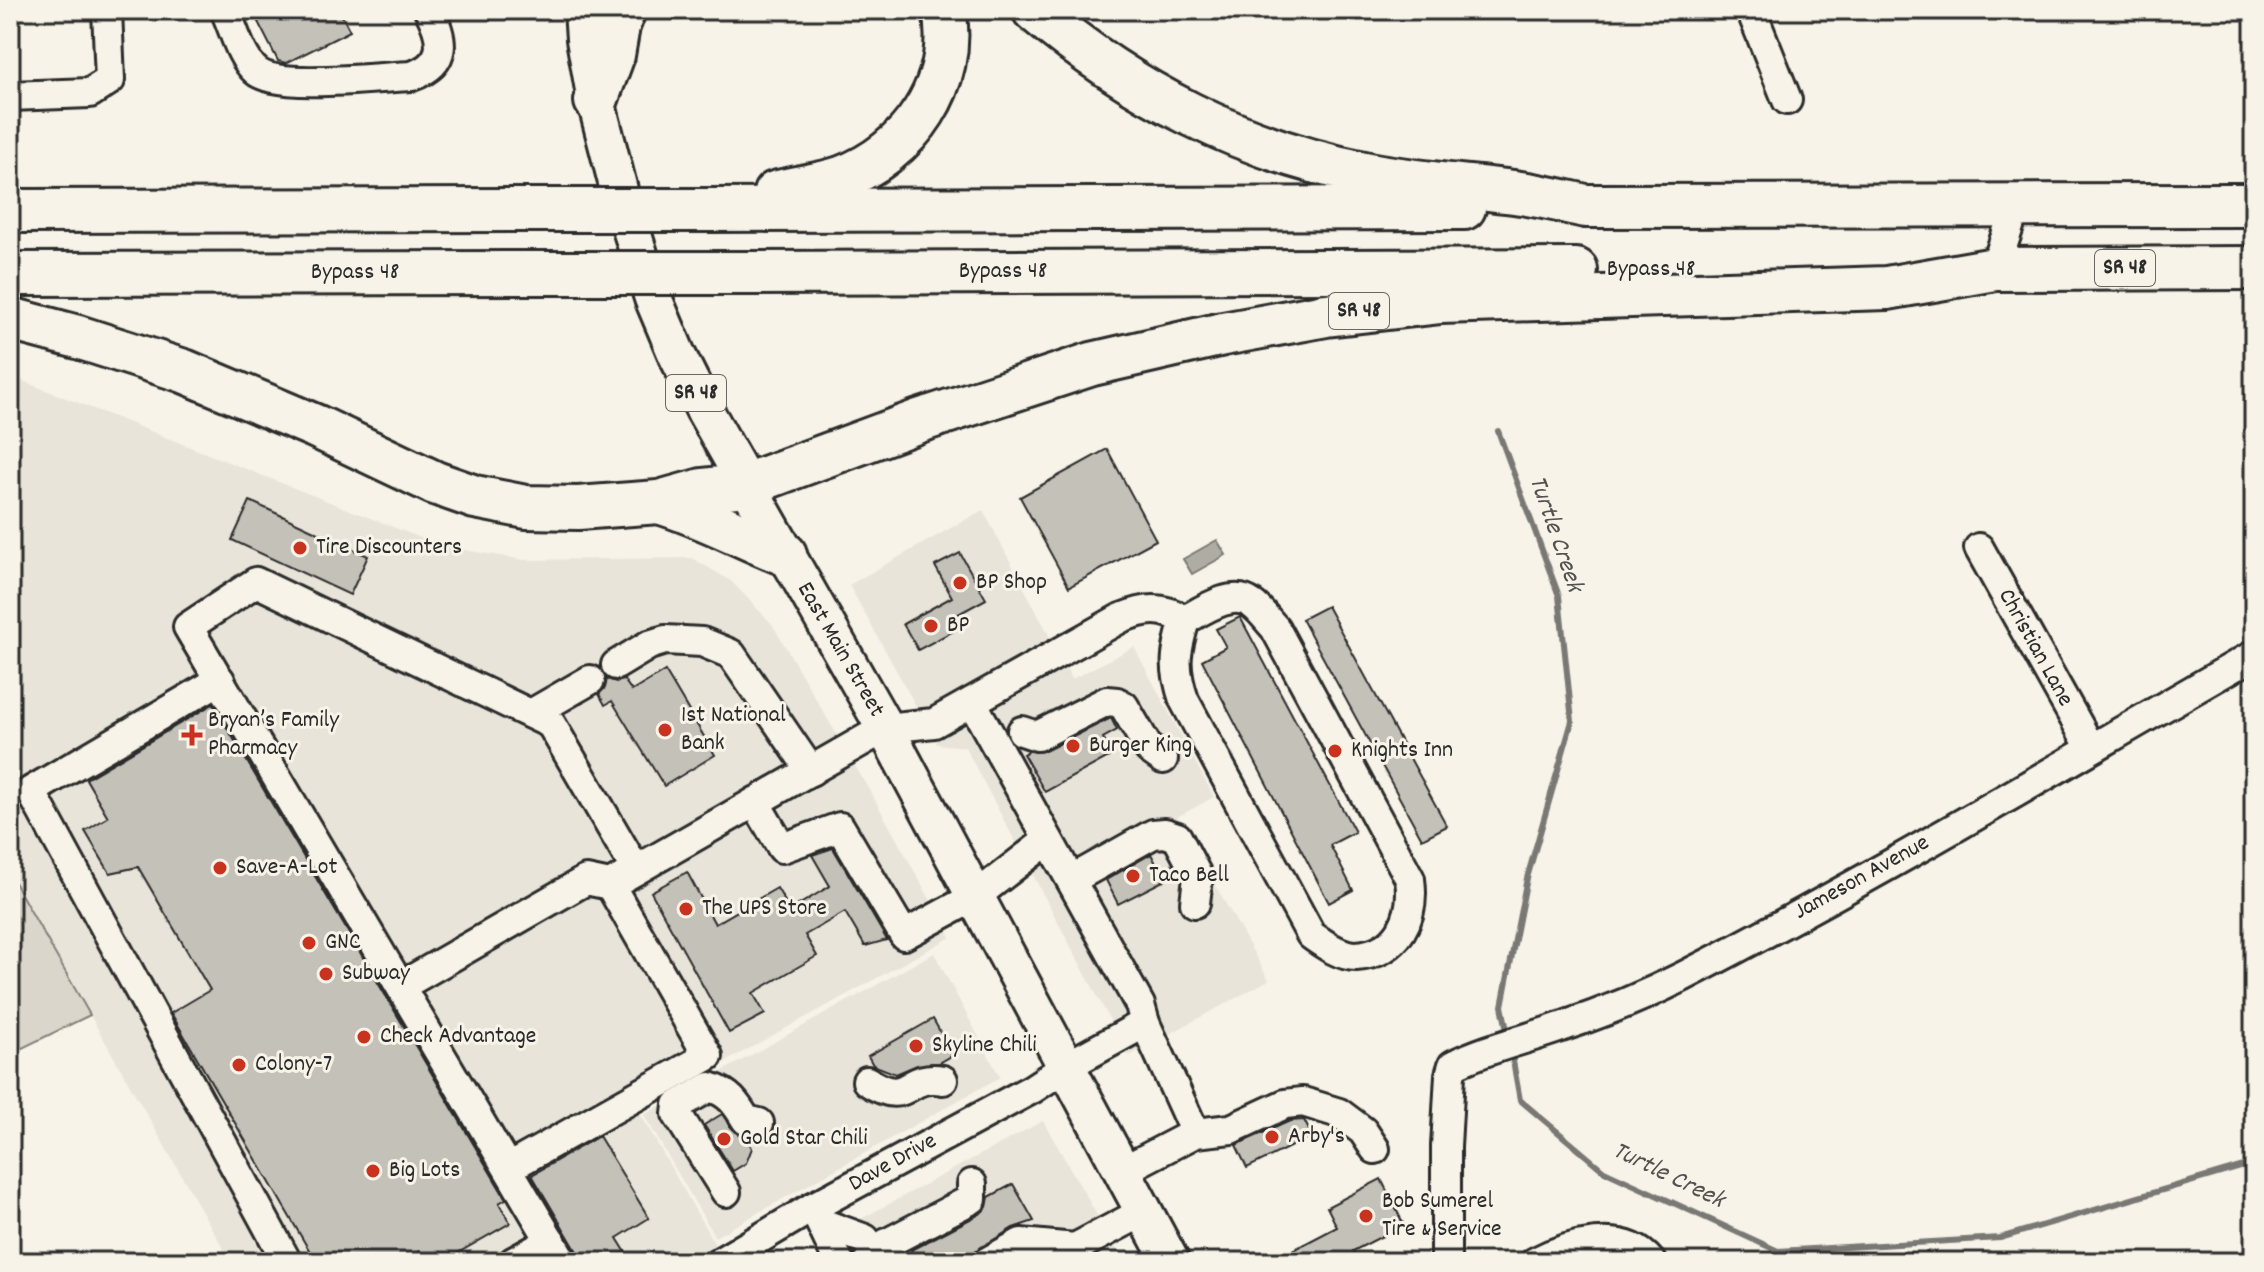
<svg xmlns="http://www.w3.org/2000/svg" width="2264" height="1272" font-family="Dekko,sans-serif">
<style>
.built{fill:#e8e4da}
.green{fill:#dad6cc;stroke:#82807c;stroke-width:2}
.water{fill:#afaca4;stroke:#7a7874;stroke-width:2}
.lines{fill:none;stroke-linecap:round;stroke-linejoin:round}
.stream{stroke:#7a7874;stroke-width:6}
.building{fill:#c4c1b9;stroke:#2b2b2b;stroke-width:2}
.minor-casing{stroke:#2b2b2b;stroke-width:34}
.major-casing{stroke:#2b2b2b;stroke-width:42}
.highway-casing{stroke:#2b2b2b;stroke-width:48}
.minor{stroke:#f7f3e8;stroke-width:28}
.major{stroke:#f7f3e8;stroke-width:36}
.highway{stroke:#f7f3e8;stroke-width:42}
.highway-bridge-casing{stroke:#2b2b2b;stroke-width:48;stroke-linecap:butt}
.highway-bridge{stroke:#f7f3e8;stroke-width:42}
.poi-dot{fill:#c8321e;stroke:#f7f3e8;stroke-width:3}
.labels{text-anchor:middle;dominant-baseline:central;stroke-width:6;stroke-linejoin:round;paint-order:stroke}
.shield{fill:#f7f3e8;stroke:#686764;stroke-width:2}
.shield-label{font-size:22px;font-weight:bold;fill:#2b2b2b}
.street-label{font-size:24px;fill:#2b2b2b;stroke:#f7f3e8}
.poi-label{font-size:24px;fill:#2b2b2b;stroke:#f7f3e8;text-anchor:start}
.water-label{font-size:26px;font-style:italic;fill:#53524f;stroke:#f7f3e8}
</style>
<rect width="100%" height="100%" fill="#f7f3e8"/>
<filter id="ink" filterUnits="userSpaceOnUse"><feTurbulence type="fractalNoise" baseFrequency=".0125" numOctaves="2"/><feDisplacementMap in="SourceGraphic" scale="16" xChannelSelector="R" yChannelSelector="G"/><feConvolveMatrix kernelMatrix="1 2 1 2 8 2 1 2 1" color-interpolation-filters="sRGB"/></filter>
<g filter="url(#ink)">
<g class="built">
<path d="M10,376L441,546L524,560L692,558L731,581L772,624L871,793L951,937L638,1110L718,1250L697,1262H231L10,875Z"/>
<path d="M983,510L1072,679L1134,647L1214,797L1177,817L1269,980L1129,1056L965,747L937,744L849,585Z"/>
<path d="M934,953L1000,1077L715,1237L644,1115Z"/>
<path d="M1043,1121L1124,1262H831L820,1241Z"/>
</g>
<path class="green" d="M10,875L90,1015L10,1054Z"/>
<path class="water" d="M1217,540L1226,555L1192,574L1183,559Z"/>
<g class="lines">
<g class="stream">
<path d="M1498,431L1559,596L1572,721L1527,878L1502,1006L1508,1035"/>
<path d="M1511,1050L1520,1100L1604,1171L1778,1251L2000,1238L2254,1163"/>
</g>
</g>
<g class="building">
<path d="M252,10H339L350,31L286,63L278,61Z"/>
<path d="M1107,449L1156,540L1069,587L1020,497Z"/>
<path d="M250,501L368,556L350,595L232,540Z"/>
<path d="M960,553L986,599L953,617L959,628L918,650L903,624L952,597L935,566Z"/>
<path d="M1327,606L1447,826L1422,839L1302,619Z"/>
<path d="M1240,617L1355,832L1330,845L1353,890L1329,903L1202,660L1226,647L1216,629Z"/>
<path d="M665,671L715,755L664,786L612,701L605,705L599,694L605,688L607,679L616,682L624,680L632,691Z"/>
<path d="M213,704L506,1199L499,1203L510,1223L442,1262H426L419,1251L400,1262H316L171,1013L210,990L138,867L110,873L85,831L108,817L86,779Z"/>
<path d="M1111,718L1117,730L1103,738L1112,755L1045,792L1023,754L1029,751H1045Z"/>
<path d="M833,848L887,940L865,946L845,912L805,935L817,956L753,993L765,1014L729,1033L651,892L687,872L715,924L777,888L790,910L830,886L812,855Z"/>
<path d="M1151,854L1165,880L1118,904L1106,880Z"/>
<path d="M933,1019L953,1055L939,1063L917,1065L896,1074L873,1065L868,1056Z"/>
<path d="M722,1114L732,1129L746,1137L752,1148L746,1163L733,1171L704,1125Z"/>
<path d="M1304,1120L1312,1136L1247,1168L1236,1145L1290,1121Z"/>
<path d="M599,1136L649,1218L617,1238L632,1262H580L578,1253L532,1175Z"/>
<path d="M1381,1179L1404,1225L1353,1251L1359,1262H1270L1337,1227L1327,1207Z"/>
<path d="M1013,1184L1034,1221L1013,1228L958,1262H917L911,1250L980,1214L987,1207L989,1197Z"/>
</g>
<g class="lines">
<defs>
<g id="minor">
<path d="M225,10C234,29 240,57 256,71C277,90 381,77 412,76C448,63 444,39 429,10"/>
<path d="M1751,10L1787,100"/>
<path d="M10,96L90,93L110,80L107,10"/>
<path d="M1995,269L2016,205"/>
<path d="M1979,548L2091,748"/>
<path d="M616,665L649,645L665,640L702,642L731,654L811,771"/>
<path d="M220,680L31,791L287,1262"/>
<path d="M972,702L1140,1005L1145,1023L1195,1133"/>
<path d="M531,714L590,680"/>
<path d="M1022,731L1037,736L1107,701L1117,702L1124,706L1149,749L1163,759"/>
<path d="M755,802L782,848L840,827L904,935L976,896L1048,840"/>
<path d="M1071,880L1153,834L1165,833L1177,837L1198,877L1195,903"/>
<path d="M401,986L586,880L610,885L885,728L934,723L1121,618C1146,608 1162,606 1185,620C1175,654 1173,667 1184,700L1311,935C1324,944 1340,956 1356,956C1400,953 1415,916 1410,879L1275,628C1268,621 1261,610 1252,604C1233,589 1203,610 1185,620"/>
<path d="M867,1081C910,1109 903,1073 943,1080"/>
<path d="M508,1168L708,1056L610,885"/>
<path d="M1124,1170L1195,1133L1231,1129L1285,1104L1303,1102L1339,1113L1363,1131L1375,1149"/>
<path d="M726,1192L677,1114L678,1105L710,1087C729,1093 736,1103 746,1120L759,1123"/>
<path d="M813,1207L839,1262"/>
<path d="M824,1224L865,1239"/>
<path d="M513,1262L551,1241"/>
<path d="M563,1262L188,627L256,582L551,724L636,870"/>
<path d="M720,1262L813,1207L1032,1089L1067,1066L1145,1023"/>
<path d="M869,1262L872,1251L972,1199V1184"/>
<path d="M987,1262L1021,1243L1075,1248L1145,1211"/>
<path d="M1446,1262V1146L1450,1075L1453,1065C1487,1048 1525,1040 1561,1027C1603,1013 1645,996 1684,976C1878,876 2065,763 2254,655"/>
<path d="M1535,1262C1568,1245 1624,1229 1651,1262"/>
</g>
<path id="major" d="M583,10L585,39L596,101L620,194L653,298L677,355L705,411L885,728L1171,1262"/>
<g id="highway">
<path d="M1034,10C1130,92 1244,151 1369,174C1417,183 1466,186 1514,192C1538,195 1562,201 1586,206L2254,205"/>
<path d="M596,101L613,55L618,26L624,10"/>
<path d="M775,193C797,187 820,185 841,178C910,153 958,83 944,10"/>
<path d="M709,210L1464,208"/>
<path d="M10,211L533,210"/>
<path d="M749,273L1576,270"/>
<path d="M10,274L550,273"/>
<path d="M10,319L78,337L184,371L315,426L435,483L475,497L526,507L578,508L659,502L702,490L746,485L919,421L1092,364L1223,334L1326,315L1441,302L1887,288L1995,269L2254,268"/>
<path d="M659,502C703,515 742,537 785,554"/>
</g>
</defs>
<use href="#minor" class="minor-casing"/>
<use href="#major" class="major-casing"/>
<use href="#highway" class="highway-casing"/>
<use href="#minor" class="minor"/>
<use href="#major" class="major"/>
<use href="#highway" class="highway"/>
<defs>
<g id="highway-bridge">
<path d="M533,210H709"/>
<path d="M550,273H749"/>
</g>
</defs>
<use href="#highway-bridge" class="highway-bridge-casing"/>
<use href="#highway-bridge" class="highway-bridge"/>
</g>
</g>
<g class="poi-dot">
<circle cx="300" cy="548" r="8"/>
<circle cx="960" cy="583" r="8"/>
<circle cx="931" cy="626" r="8"/>
<circle cx="665" cy="730" r="8"/>
<path d="M188 723h8v8h8v8h-8v8h-8v-8h-8v-8h8z"/>
<circle cx="1073" cy="746" r="8"/>
<circle cx="1335" cy="751" r="8"/>
<circle cx="220" cy="868" r="8"/>
<circle cx="1133" cy="876" r="8"/>
<circle cx="686" cy="909" r="8"/>
<circle cx="309" cy="943" r="8"/>
<circle cx="326" cy="974" r="8"/>
<circle cx="364" cy="1037" r="8"/>
<circle cx="916" cy="1046" r="8"/>
<circle cx="239" cy="1065" r="8"/>
<circle cx="1272" cy="1137" r="8"/>
<circle cx="724" cy="1139" r="8"/>
<circle cx="373" cy="1171" r="8"/>
<circle cx="1366" cy="1216" r="8"/>
</g>
<g class="labels">
<g class="shield">
<rect x="2095" y="250" width="60" height="36" rx="6"/>
<rect x="1329" y="293" width="60" height="36" rx="6"/>
<rect x="666" y="375" width="60" height="36" rx="6"/>
</g>
<g class="shield-label">
<text x="2125" y="268">SR 48</text>
<text x="1359" y="311">SR 48</text>
<text x="696" y="393">SR 48</text>
</g>
<g class="street-label">
<text x="1651" y="270">Bypass 48</text>
<text x="1003" y="272">Bypass 48</text>
<text x="355" y="273">Bypass 48</text>
<text transform="translate(2035 648) rotate(61)">Christian Lane</text>
<text transform="translate(840 650) rotate(60)">East Main Street</text>
<text transform="translate(1862 878) rotate(-29)">Jameson Avenue</text>
<text transform="translate(893 1163) rotate(-29)">Dave Drive</text>
</g>
<g class="poi-label">
<text x="316" y="548">Tire Discounters</text>
<text x="976" y="583">BP Shop</text>
<text x="947" y="626">BP</text>
<text x="681" y="716">1st National<tspan x="681" dy="28">Bank</tspan></text>
<text x="208" y="721">Bryan’s Family<tspan x="208" dy="28">Pharmacy</tspan></text>
<text x="1089" y="746">Burger King</text>
<text x="1351" y="751">Knights Inn</text>
<text x="236" y="868">Save-A-Lot</text>
<text x="1149" y="876">Taco Bell</text>
<text x="702" y="909">The UPS Store</text>
<text x="325" y="943">GNC</text>
<text x="342" y="974">Subway</text>
<text x="380" y="1037">Check Advantage</text>
<text x="932" y="1046">Skyline Chili</text>
<text x="255" y="1065">Colony-7</text>
<text x="1288" y="1137">Arby's</text>
<text x="740" y="1139">Gold Star Chili</text>
<text x="389" y="1171">Big Lots</text>
<text x="1382" y="1202">Bob Sumerel<tspan x="1382" dy="28">Tire &amp; Service</tspan></text>
</g>
<g class="water-label">
<text transform="translate(1555 534) rotate(71)">Turtle Creek</text>
<text transform="translate(1668 1176) rotate(26)">Turtle Creek</text>
</g>
</g>
<rect width="2264" height="1272" fill="none" stroke="#f7f3e8" stroke-width="40"/>
<rect x="20" y="20" width="2224" height="1232" fill="none" stroke="#2b2b2b" stroke-width="3" filter="url(#ink)"/>
</svg>
